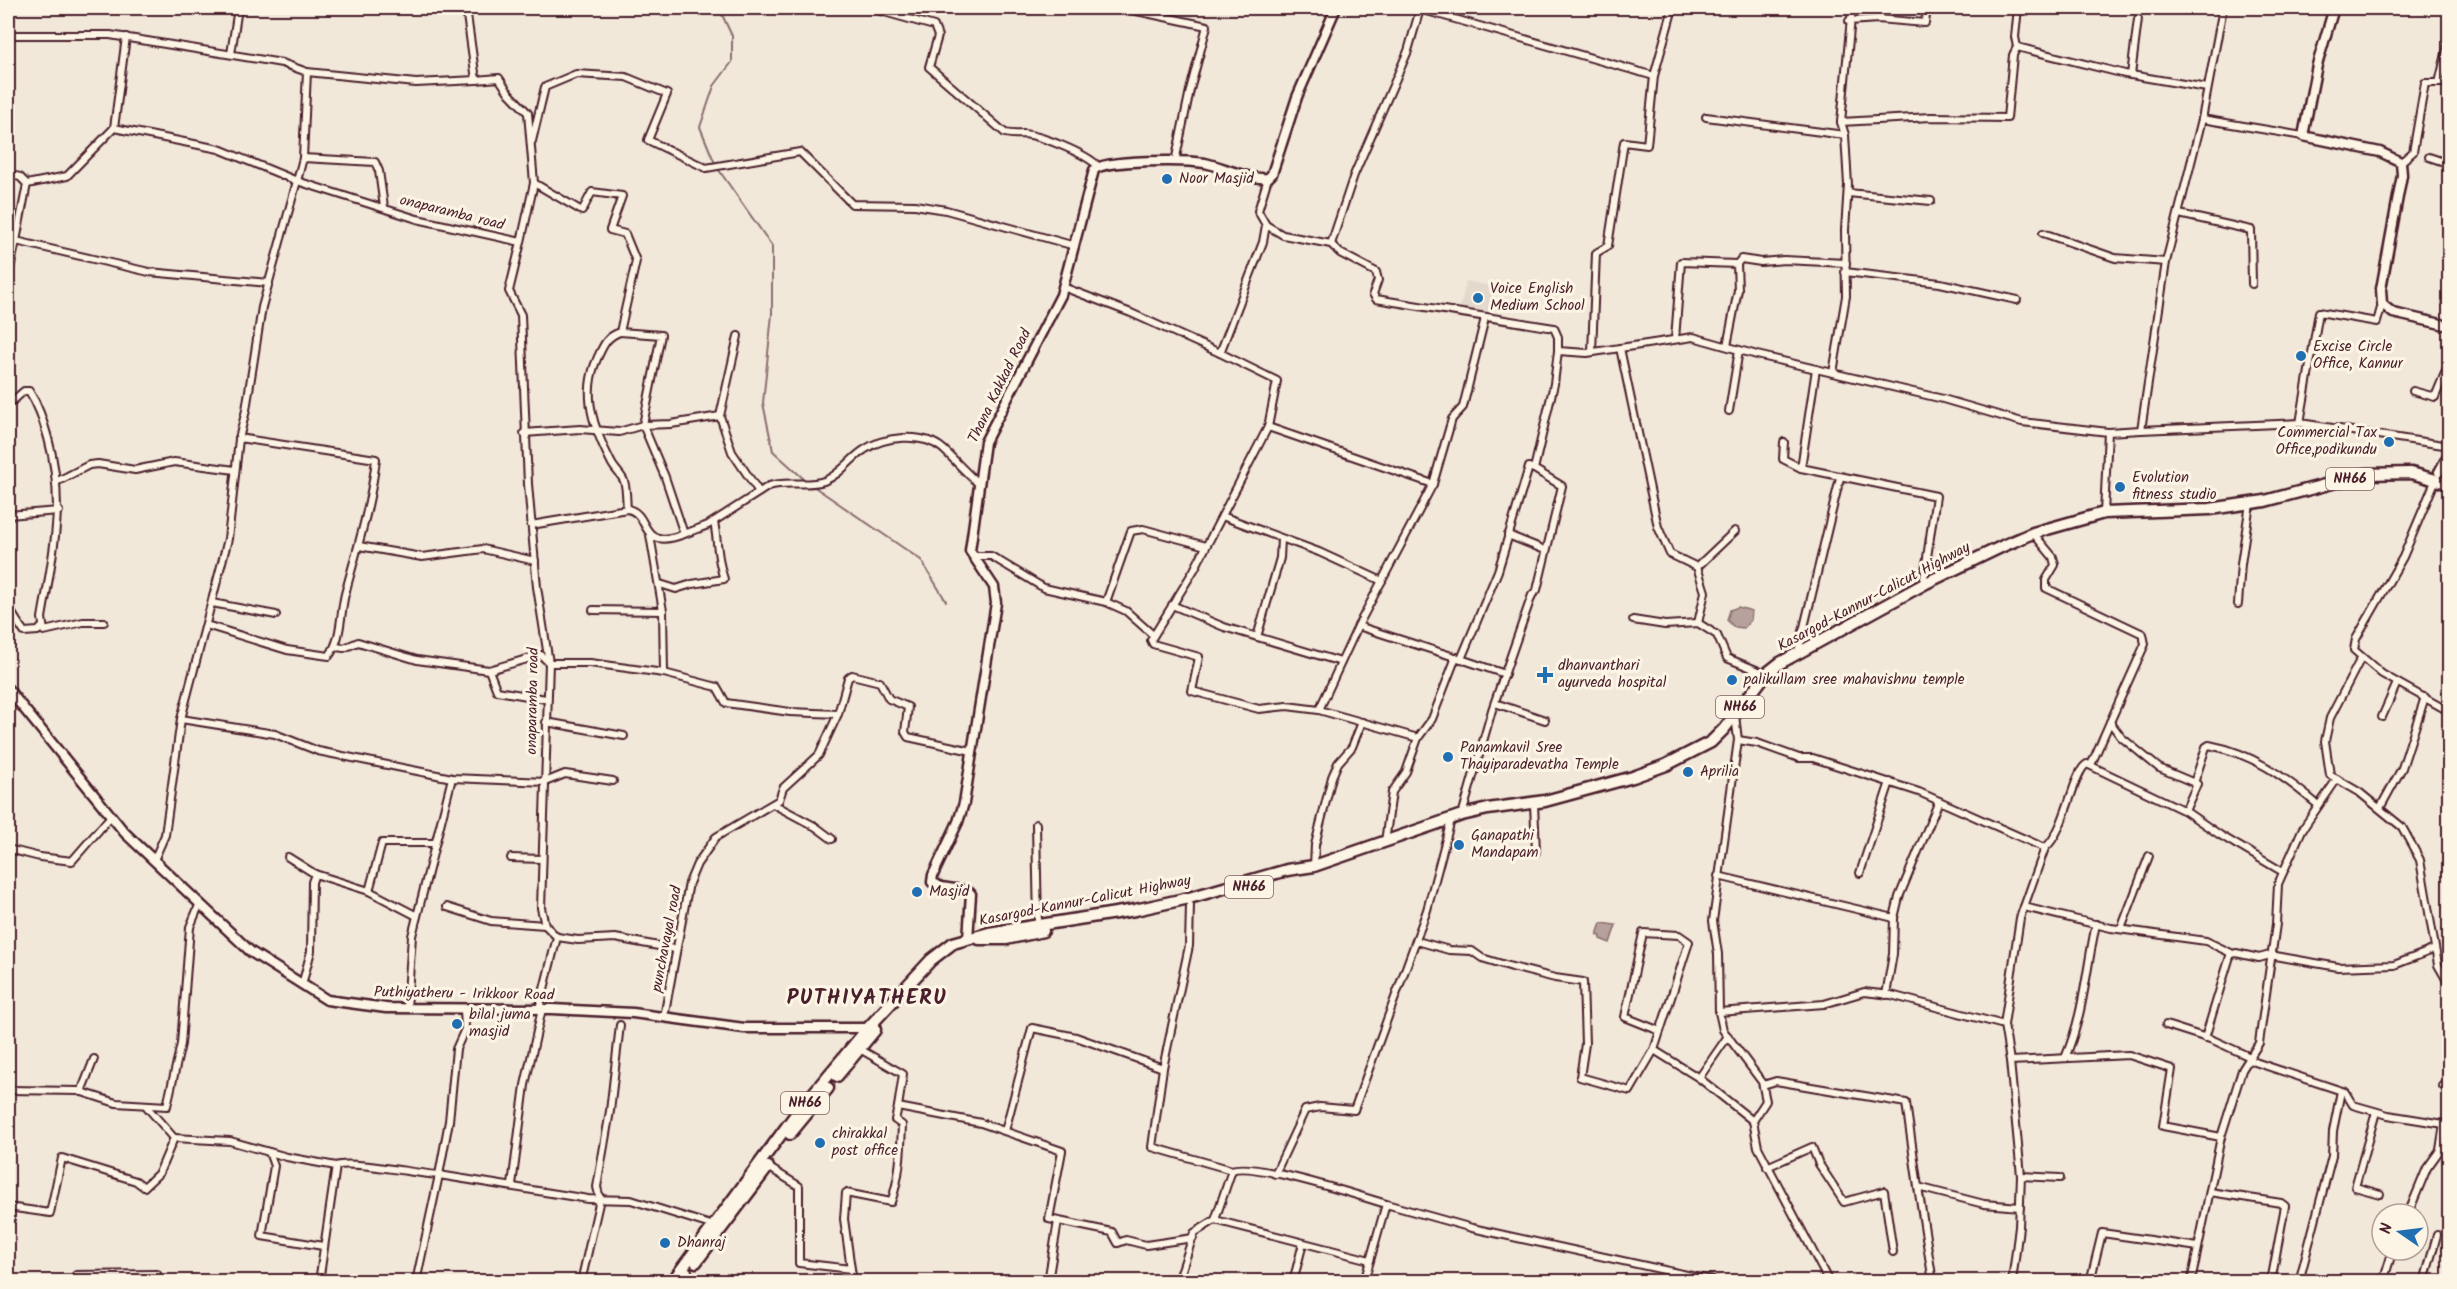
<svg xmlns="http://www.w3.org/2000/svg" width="2457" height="1289" font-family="Kalam,sans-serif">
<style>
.built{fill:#e4d9cd}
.water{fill:#b6a19c;stroke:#8b6d6f;stroke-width:1.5}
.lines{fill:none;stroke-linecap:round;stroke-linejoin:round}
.stream{stroke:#8b6d6f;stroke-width:2}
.street-casing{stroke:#4a1f2b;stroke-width:10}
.secondary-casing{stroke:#4a1f2b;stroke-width:13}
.highway-casing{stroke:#4a1f2b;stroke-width:15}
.street{stroke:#fcf5e5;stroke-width:6}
.secondary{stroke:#fcf5e5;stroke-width:8}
.highway{stroke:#fcf5e5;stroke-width:10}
.poi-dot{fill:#1f6fb2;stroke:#fcf5e5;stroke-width:2}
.labels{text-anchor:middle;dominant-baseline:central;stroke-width:6;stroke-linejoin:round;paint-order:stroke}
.shield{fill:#fcf5e5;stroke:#7f5f63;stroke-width:1.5}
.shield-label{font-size:14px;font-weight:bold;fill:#4a1f2b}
.poi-label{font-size:15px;fill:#4a1f2b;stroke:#fcf5e5;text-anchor:start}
.street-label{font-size:15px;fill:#4a1f2b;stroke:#fcf5e5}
.district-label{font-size:21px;font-weight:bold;letter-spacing:1.5px;fill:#4a1f2b;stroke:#fcf5e5}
</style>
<rect width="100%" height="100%" fill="#f1e8da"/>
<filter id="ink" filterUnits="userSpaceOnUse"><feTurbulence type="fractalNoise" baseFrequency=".0167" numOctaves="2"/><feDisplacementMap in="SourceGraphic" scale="12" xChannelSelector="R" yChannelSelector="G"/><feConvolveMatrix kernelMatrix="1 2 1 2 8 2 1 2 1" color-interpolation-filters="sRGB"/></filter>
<g filter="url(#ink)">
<path class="built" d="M1466,281L1496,287L1491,315L1460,309Z"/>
<g class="water">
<path d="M1738,607L1752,611L1751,620L1744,628L1734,627L1727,620L1730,610Z"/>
<path d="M1601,923L1616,925L1610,943L1600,939L1601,936L1597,935Z"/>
</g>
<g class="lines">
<g class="stream">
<path d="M719,8L732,36V62L714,86L700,127L716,166L772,246V314L763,403L773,451L805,480"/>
<path d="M816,488L921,560L946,601"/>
</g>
<defs>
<g id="street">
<path d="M466,8L476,80L499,78L509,93L528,113L534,183L582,211L592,192L622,196L610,230L625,234L636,261L620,332L661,335L643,425L665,477L684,534L708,525L769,486C787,480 807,487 824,481C840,475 850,459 864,450C884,436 923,432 943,449C955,460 966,473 979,484"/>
<path d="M870,8L934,26L938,36L929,67L1005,133C1013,135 1017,134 1024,134C1042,136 1085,153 1098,166"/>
<path d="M1133,8L1132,10L1207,26L1190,90L1175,162"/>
<path d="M2018,8L2015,37L2017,47L2125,74L2207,88"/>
<path d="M1849,21L1878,19L1925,23L1927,8"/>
<path d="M8,35H110L282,63L307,72L416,83L476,80"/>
<path d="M231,54L238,8"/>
<path d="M2131,75L2138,19"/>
<path d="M2439,83L2450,37"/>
<path d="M1706,117L1845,135"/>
<path d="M2202,119L2303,136"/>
<path d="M1841,122L1931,117L2007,118L2013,55L2017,47"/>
<path d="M114,128L219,149L297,181L303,158L307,72"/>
<path d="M532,141L545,87L576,74L626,77L667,94L648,140L706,168L800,152L852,204L915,205L946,210L1075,246"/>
<path d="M2429,157L2450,164"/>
<path d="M303,158L375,162L379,171L384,207"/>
<path d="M2401,162L2413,152L2425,83H2450"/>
<path d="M8,174L20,177L27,184L16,241L149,272L269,283"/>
<path d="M1268,178L1258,211L1266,225L1263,242L1220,353L1277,381L1268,427L1194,570L1151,640L1153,644L1199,657L1192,691L1259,709L1287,706L1319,710L1418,738L1406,772L1392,792L1385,842"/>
<path d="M27,184L67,176L114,128L126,37"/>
<path d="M1848,193L1931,201"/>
<path d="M2179,214L2251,230L2252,284"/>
<path d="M1266,225L1283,235L1331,244L1340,253L1376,272L1378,280L1373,294L1376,299L1554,328L1558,337V351L1587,353L1693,337L1757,355L1943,399L2022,422L2108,432"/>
<path d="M2043,233L2115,258L2166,262"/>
<path d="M521,242L534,183"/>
<path d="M1331,244L1354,175L1408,51L1420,9L1654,76"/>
<path d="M1737,264L1741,259L1761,262L1784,260L1846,263"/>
<path d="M1845,272L1940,283L2017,300"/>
<path d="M8,278L16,241"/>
<path d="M1063,287L1131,313L1220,353"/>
<path d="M620,332C606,337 603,346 597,359C581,395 594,429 611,462C614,469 621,474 624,481C627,490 626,501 627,509"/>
<path d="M1675,339L1681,262L1737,264L1738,290L1727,346"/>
<path d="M1620,348L1658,527L1670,554L1697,567L1705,592L1698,623"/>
<path d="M1592,352L1596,253L1608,246L1624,142L1647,145L1654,76L1673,8"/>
<path d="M1816,369L1801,468L1936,496L1923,585"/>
<path d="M1833,373L1846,296L1845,230L1848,185L1845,135L1841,122L1852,8"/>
<path d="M2413,391L2435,397L2450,361"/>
<path d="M8,405L24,391H29C39,406 43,421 48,438C66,504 53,553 42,618L44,631L83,622H104"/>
<path d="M1729,411L1739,350"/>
<path d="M720,416L738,336"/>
<path d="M2300,423L2319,312L2377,322L2382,304"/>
<path d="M1268,427L1433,484"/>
<path d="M2141,430L2300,423L2450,446"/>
<path d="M524,433L580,429L619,432L643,425L671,424L720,416L732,452L759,492"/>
<path d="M1784,442L1783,459L1801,468"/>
<path d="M2436,479L2403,557L2356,639L2354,650L2382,674L2450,712"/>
<path d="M58,481L89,465L98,464L135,470L174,462L235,470"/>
<path d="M2104,513L2108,432L2141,430L2166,262L2202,119L2223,8"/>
<path d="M8,515L59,511"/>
<path d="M1222,516L1319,552L1382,581"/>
<path d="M531,525L627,509C652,513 637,552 684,534"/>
<path d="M2033,533L2053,557L2055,565L2046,580V588L2143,634L2145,644L2110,722"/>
<path d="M650,535L663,611L664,673"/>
<path d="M1508,535L1545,550"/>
<path d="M359,546L422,557L483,549L535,561"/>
<path d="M973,556H991L1044,588L1106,602L1126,611L1153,635"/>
<path d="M1697,567L1735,531"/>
<path d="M660,584L676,589L692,584L724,579C717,560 718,542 714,522"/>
<path d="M1106,602L1131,531L1143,529L1206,546"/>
<path d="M212,603L276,615"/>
<path d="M2238,604L2241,564L2250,503"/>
<path d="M1172,605L1224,627L1341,662"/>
<path d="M8,607L24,632L38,631L42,627"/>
<path d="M593,610L663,611"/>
<path d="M1633,620L1665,625L1698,623L1717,635L1727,658L1766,674"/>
<path d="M206,625L287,650L329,656C342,639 340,614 345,594C357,549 371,505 376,459L239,438"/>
<path d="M1358,626L1461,659"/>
<path d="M1257,637L1280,558L1281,539"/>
<path d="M336,647L344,648L358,642L417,660L489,670"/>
<path d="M1798,652L1840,478"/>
<path d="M2361,658L2330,718L2325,741L2330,775L2359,792L2402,827L2420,860L2438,965L2450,986"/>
<path d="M1505,674L1461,659L1498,571L1529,467L1534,469"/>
<path d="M546,699L497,691L489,670L541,655L549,663H590L664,673L717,687L726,703L790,712L838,714L848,678L852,675L880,682L889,699L908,707L905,732L908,737L972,751"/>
<path d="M1495,703L1545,720"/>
<path d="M1319,710L1358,626L1433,484L1452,419L1463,407L1485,318"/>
<path d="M1735,715L1738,740L1713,921L1718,954L1719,1012L1723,1030L1762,1082L1766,1101L1753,1121L1758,1147L1829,1282"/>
<path d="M2382,717L2397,683"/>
<path d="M181,719L275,734L318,751L452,778L545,782L565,774L613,781"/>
<path d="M546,722L624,736"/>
<path d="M1418,738L1432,719L1456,657"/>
<path d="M1738,740L1757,743L1799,758H1813L1919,792L2045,848L2020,918L2004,1025L2010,1061"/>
<path d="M2091,765L2110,722L2121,737L2159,768L2197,784L2185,811"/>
<path d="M2194,783L2206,747L2209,745C2252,753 2285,777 2318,805"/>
<path d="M1534,803L1536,852"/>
<path d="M775,805L816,827L832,839"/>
<path d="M2380,808L2402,768L2425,697"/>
<path d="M1462,815L1492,710L1532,595L1537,590L1562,486L1534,469L1554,384L1558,351"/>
<path d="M1036,824L1038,925"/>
<path d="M2045,848C2066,831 2073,771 2087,764L2185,811L2220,835L2283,872"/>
<path d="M8,849L40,857L72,861L111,816"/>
<path d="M288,857L315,874L312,882L311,951L302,985"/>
<path d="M511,858L542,859"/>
<path d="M154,860L165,835L181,719L228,539L239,439L246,410L262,307L297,181L417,219L521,242L509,291L521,315L528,484L537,587L549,663L541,908L545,925L557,937L539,1009"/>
<path d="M1314,866L1315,845L1332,777L1338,763L1352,747L1362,722"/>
<path d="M1860,873L1890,782"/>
<path d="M315,874L369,891"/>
<path d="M1718,876L1894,918L1899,897L1939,801"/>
<path d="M447,907L491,921L545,925"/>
<path d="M2024,907L2111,928L2206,941L2231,953L2205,1038"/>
<path d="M417,916L369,891L382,843H435"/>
<path d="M2121,929L2149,856"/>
<path d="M557,937L578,940L615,938L675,949"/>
<path d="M1417,941L1449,950L1472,951L1482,958L1512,967L1555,978L1583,982L1585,1044L1580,1077L1630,1091L1654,1050"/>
<path d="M2230,955L2236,953L2259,958L2270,955L2338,967L2394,965L2435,949"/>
<path d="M1886,995L1893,954L1894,918"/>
<path d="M407,1008L412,936L452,778"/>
<path d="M1719,1012L1824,1004L1864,992L1891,995L2004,1025"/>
<path d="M664,1017L689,883L697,864L716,837L779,800L783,788L819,755L838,714"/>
<path d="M2166,1025L2213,1040L2250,1057"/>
<path d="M1660,1031L1625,1017L1643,933L1679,935L1689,942L1654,1050L1699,1078L1728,1036"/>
<path d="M858,1048L903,1074L898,1107L981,1123L1062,1151L1049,1219L1112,1232L1118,1243L1126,1240L1146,1245L1193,1238"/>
<path d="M2065,1058C2084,1014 2086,970 2096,924"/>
<path d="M2249,1060L2345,1092L2353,1105L2388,1115L2444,1124L2450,1121"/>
<path d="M1163,1068L1152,1147L1232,1170"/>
<path d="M1699,1078L1753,1121"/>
<path d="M1763,1085L1776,1081L1906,1103L1918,1187"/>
<path d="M2443,1086L2450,1081"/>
<path d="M8,1090L79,1091L116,1103L167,1106L181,1044L190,927L200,903"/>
<path d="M81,1092L94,1059"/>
<path d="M2376,1112L2355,1187L2380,1194"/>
<path d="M1005,1131L1032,1028L1076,1037L1163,1068L1189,946L1190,905"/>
<path d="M174,1138L230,1141L287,1157L336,1166"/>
<path d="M269,1152L274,1166L262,1236L323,1246"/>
<path d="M768,1167L799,1186V1263L851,1269L844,1219L846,1193L891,1202C900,1178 901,1151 902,1125L895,1120L898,1107"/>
<path d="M1767,1167L1812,1147L1819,1164L1844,1202L1884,1191L1893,1252"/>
<path d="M1275,1174L1305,1110L1320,1107L1354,1110L1427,910L1451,820"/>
<path d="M2021,1176L2010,1061L2129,1055L2172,1069L2163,1126L2221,1137"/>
<path d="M512,1185L525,1085L542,1009"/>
<path d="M2210,1192L2281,1203L2285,1206L2271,1282"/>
<path d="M8,1207L50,1213L62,1158L136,1181L144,1187L159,1173L174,1138L147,1107"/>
<path d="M2408,1214L2427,1168L2440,1150L2444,1124"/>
<path d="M1370,1260L1215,1220L1232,1170C1252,1161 1360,1196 1386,1204"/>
<path d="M851,1269L853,1282"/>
<path d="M688,1271L690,1282"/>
<path d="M76,1275L157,1274V1282"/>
<path d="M319,1282L336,1166C350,1160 418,1174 439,1175L449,1121L456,1049L465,1029L464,1009"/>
<path d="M416,1282L439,1175L588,1199L631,1200L714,1226"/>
<path d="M581,1282L600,1199L597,1187L610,1111L620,1025"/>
<path d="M1048,1282L1058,1221"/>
<path d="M1178,1282L1194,1233L1215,1220"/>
<path d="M1293,1282L1303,1243"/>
<path d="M1364,1282L1386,1204L1472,1228L1719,1282"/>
<path d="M1933,1282L1918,1187L1984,1204L2020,1207"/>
<path d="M2012,1282L2019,1227L2021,1176L2060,1178"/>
<path d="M2090,1282L2102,1233L2198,1247"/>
<path d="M2191,1282L2221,1137L2242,1070L2259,1043L2276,924L2278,884L2302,830L2337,779"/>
<path d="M2299,1282L2332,1156L2333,1131L2341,1091"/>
<path d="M2383,1282L2393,1250"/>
<path d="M2424,1282L2437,1235"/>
</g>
<g id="secondary">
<path d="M1415,8H1421"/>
<path d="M2334,8L2317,65L2303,136L2380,152L2401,162L2402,175L2381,289L2382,304L2393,313L2450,326"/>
<path d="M2439,472L2450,452"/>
<path d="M8,689L125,833L251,952L327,1000L386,1008L552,1009L633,1013L744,1028H868"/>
<path d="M968,939L971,894L968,891L941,887L932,882L933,875L958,822L964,803L996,603L994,587L970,551L985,442L1061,295L1094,170C1104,159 1187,160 1205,163C1224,167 1248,180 1268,178L1272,174L1297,97L1336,8"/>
</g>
<g id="highway">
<path d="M979,939H1006L1043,931"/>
<path d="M837,1076L875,1030"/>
<path d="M790,1134L828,1088"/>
<path d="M696,1262L768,1167"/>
<path d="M672,1282L796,1114L868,1028L931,960L953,943L989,933L1135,910L1189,898L1287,870L1314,866L1462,815L1488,809L1545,801L1633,777L1666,765L1711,742L1724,729L1766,674L1780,663L1926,583L2003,546L2033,533L2104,513L2210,509L2265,501L2366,474L2411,473L2450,484"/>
</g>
</defs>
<use href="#street" class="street-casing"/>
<use href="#secondary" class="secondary-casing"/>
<use href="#highway" class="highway-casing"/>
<use href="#street" class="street"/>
<use href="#secondary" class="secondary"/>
<use href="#highway" class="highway"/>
</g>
</g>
<g class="poi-dot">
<circle cx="1167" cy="179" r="6"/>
<circle cx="1478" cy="298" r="6"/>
<circle cx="2301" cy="356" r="6"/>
<circle cx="2389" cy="442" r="6"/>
<circle cx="2120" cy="487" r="6"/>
<path d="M1542 666h6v6h6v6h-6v6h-6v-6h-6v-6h6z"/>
<circle cx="1732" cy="680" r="6"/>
<circle cx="1448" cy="757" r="6"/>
<circle cx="1688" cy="772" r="6"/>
<circle cx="1459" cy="845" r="6"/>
<circle cx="917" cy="892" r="6"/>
<circle cx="457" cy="1024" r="6"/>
<circle cx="820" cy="1143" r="6"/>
<circle cx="665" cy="1243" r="6"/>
</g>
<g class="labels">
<g class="shield">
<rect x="2326" y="468" width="48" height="22" rx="4.5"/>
<rect x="1716" y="696" width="48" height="22" rx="4.5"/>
<rect x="1225" y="876" width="48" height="22" rx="4.5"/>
<rect x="781" y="1092" width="48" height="22" rx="4.5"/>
</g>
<g class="shield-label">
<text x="2350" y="479">NH66</text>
<text x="1740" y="707">NH66</text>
<text x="1249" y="887">NH66</text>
<text x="805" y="1103">NH66</text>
</g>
<g class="poi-label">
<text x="1179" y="179">Noor Masjid</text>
<text x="1490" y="289">Voice English<tspan x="1490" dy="17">Medium School</tspan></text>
<text x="2313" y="347">Excise Circle<tspan x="2313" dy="17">Office, Kannur</tspan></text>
<text x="2377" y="433" text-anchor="end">Commercial Tax<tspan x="2377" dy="17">Office,podikundu</tspan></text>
<text x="2132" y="478">Evolution<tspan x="2132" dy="17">fitness studio</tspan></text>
<text x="1558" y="666">dhanvanthari<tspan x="1558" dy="17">ayurveda hospital</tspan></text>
<text x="1744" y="680">palikullam sree mahavishnu temple</text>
<text x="1460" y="748">Panamkavil Sree<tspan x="1460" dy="17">Thayiparadevatha Temple</tspan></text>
<text x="1700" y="772">Aprilia</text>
<text x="1471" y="836">Ganapathi<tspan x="1471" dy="17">Mandapam</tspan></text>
<text x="929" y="892">Masjid</text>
<text x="469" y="1015">bilal juma<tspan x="469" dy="17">masjid</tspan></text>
<text x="832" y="1134">chirakkal<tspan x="832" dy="17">post office</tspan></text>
<text x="677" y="1243">Dhanraj</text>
</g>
<g class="street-label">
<text transform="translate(452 213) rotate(14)">onaparamba road</text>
<text transform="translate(1000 386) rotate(-64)">Thana Kakkad Road</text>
<text transform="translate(1874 597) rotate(-28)">Kasargod-Kannur-Calicut Highway</text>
<text transform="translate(533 701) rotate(-89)">onaparamba road</text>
<text transform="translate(1085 901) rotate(-11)">Kasargod-Kannur-Calicut Highway</text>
<text transform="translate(667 939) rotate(-79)">punchavayal road</text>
<text transform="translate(464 994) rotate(1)">Puthiyatheru - Irikkoor Road</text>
</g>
<g class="district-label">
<text x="867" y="998">PUTHIYATHERU</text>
</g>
</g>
<rect width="2457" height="1289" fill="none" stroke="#fcf5e5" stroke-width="30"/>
<rect x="15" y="15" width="2427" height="1259" fill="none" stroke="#4a1f2b" stroke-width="2" filter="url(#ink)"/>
<g transform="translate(2400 1232) rotate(284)"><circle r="28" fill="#fcf5e5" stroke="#b59f9b" stroke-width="1.5"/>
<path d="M0-4.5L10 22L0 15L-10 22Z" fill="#1f6fb2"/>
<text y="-9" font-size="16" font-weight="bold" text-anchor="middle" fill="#4a1f2b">N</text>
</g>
</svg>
